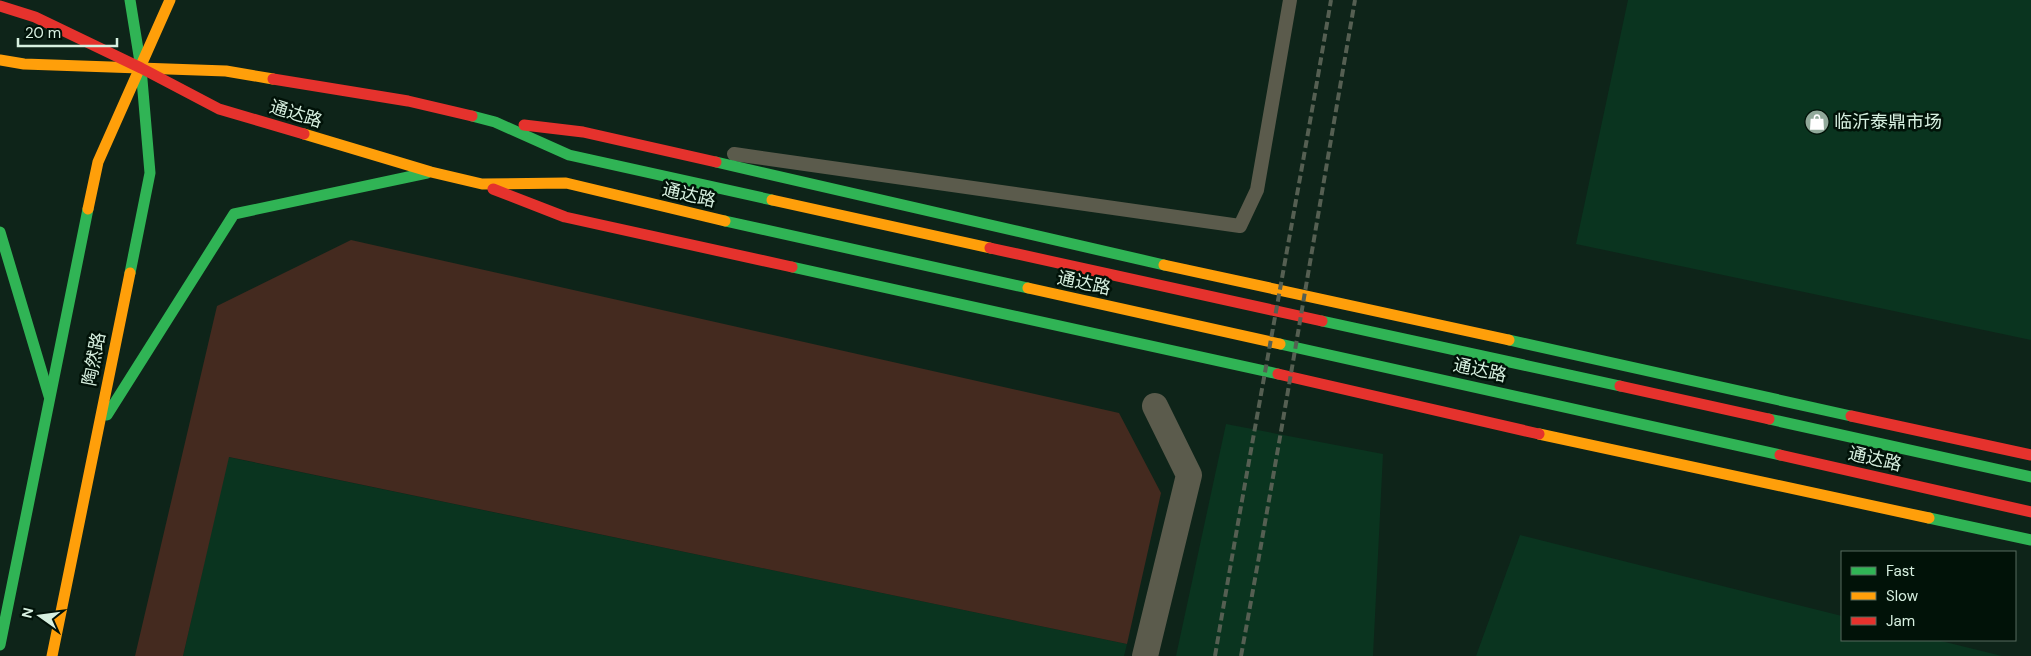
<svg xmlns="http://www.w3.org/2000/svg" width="2031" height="656" font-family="'DM Sans','Noto Sans SC',sans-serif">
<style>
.built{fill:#0a341f}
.green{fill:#442a1f}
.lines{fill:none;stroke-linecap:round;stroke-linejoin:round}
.lane{stroke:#5b5b4c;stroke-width:14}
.street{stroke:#5b5b4c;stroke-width:26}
.fast{stroke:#30b455;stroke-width:11}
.slow{stroke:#ff9f0a;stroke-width:11}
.jam{stroke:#e5322d;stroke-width:11}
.rail{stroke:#555f52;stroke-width:4;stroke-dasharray:8 4;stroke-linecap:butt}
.labels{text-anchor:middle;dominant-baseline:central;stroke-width:5;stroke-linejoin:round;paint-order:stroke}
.street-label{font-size:18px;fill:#d7f0e0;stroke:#011208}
.poi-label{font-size:18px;fill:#d7f0e0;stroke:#011208;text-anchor:start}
</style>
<rect width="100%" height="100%" fill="#0e2419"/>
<g class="built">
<path d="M1628,0H2031V340L1576,244Z"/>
<path d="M1226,424L1383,454L1373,656H1176Z"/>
<path d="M228,457L1127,644L1124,656H183Z"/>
<path d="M1520,535L1842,616V640H1937L2002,656H1476Z"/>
</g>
<path class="green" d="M351,240L1119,413L1161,493L1127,644L229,457L183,656H135L217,306Z"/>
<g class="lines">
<path class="lane" d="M734,154L1240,226L1257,190L1290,0"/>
<path class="street" d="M1145,656L1189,475L1155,406"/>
<g class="fast">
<path d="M472,116L495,122L569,155L772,200"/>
<path d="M716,162L1164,265"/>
<path d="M725,221L1028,288"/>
<path d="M0,232L49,396"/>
<path d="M792,267L1278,374"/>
<path d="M130,273L150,173L141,68L130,0"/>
<path d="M1322,321L1620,386"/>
<path d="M1509,340L1851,416"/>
<path d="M1280,344L1780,455"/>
<path d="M107,415L234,214L427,173"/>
<path d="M1769,419L2031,477"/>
<path d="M1929,518L2031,540"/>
<path d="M0,645L88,209"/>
</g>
<g class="slow">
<path d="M0,60L24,64L226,71L273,79"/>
<path d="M304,134L431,172L482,184L566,183L725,221"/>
<path d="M772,200L990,248"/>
<path d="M88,209L98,162L170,0"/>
<path d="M1164,265L1509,340"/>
<path d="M1028,288L1280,344"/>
<path d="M1539,434L1929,518"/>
<path d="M52,656L130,273"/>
</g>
<g class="jam">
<path d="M0,6L35,17L141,68L219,109L304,134"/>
<path d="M273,79L408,101L472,116"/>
<path d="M524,125L583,132L716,162"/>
<path d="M493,189L565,217L792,267"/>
<path d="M990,248L1322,321"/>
<path d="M1278,374L1539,434"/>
<path d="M1620,386L1769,419"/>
<path d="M1851,416L2031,455"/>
<path d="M1780,455L2031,512"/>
</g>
<g class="rail">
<path d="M1215,656C1252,437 1294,219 1331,0"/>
<path d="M1241,656C1281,438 1317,219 1355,0"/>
</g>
</g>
<defs>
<symbol id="shop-disc" viewBox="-11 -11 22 22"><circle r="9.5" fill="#91a99a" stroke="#011208"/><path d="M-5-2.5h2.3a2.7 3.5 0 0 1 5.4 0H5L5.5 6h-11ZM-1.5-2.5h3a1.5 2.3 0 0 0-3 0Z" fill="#fff"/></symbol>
</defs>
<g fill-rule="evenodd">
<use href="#shop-disc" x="1803" y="108" width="28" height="28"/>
</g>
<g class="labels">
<g class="street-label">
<text transform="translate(296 114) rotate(17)">通达路</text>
<text transform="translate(689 195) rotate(13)">通达路</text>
<text transform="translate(1084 283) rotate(12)">通达路</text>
<text transform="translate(94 359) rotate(-79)">陶然路</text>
<text transform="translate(1480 370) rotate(12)">通达路</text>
<text transform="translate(1875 459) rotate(13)">通达路</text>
</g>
<g class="poi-label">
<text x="1834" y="122">临沂泰鼎市场</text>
</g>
</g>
<rect x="1841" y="551" width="175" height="90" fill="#011208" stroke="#576b5e"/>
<rect x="1851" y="567" width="25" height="8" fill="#30b455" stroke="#576b5e"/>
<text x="1886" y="576" font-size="15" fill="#d7f0e0">Fast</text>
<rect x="1851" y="592" width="25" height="8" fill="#ff9f0a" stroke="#576b5e"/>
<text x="1886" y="601" font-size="15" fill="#d7f0e0">Slow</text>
<rect x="1851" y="617" width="25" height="8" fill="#e5322d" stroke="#576b5e"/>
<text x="1886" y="626" font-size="15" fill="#d7f0e0">Jam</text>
<g transform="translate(40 616) rotate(284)" stroke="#011208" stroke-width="4" paint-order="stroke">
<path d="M0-4L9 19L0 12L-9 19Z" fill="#d7f0e0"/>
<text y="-8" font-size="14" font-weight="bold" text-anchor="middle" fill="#d7f0e0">N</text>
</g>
<path d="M18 38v8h99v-8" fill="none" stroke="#d7f0e0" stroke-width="2.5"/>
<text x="25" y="38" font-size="15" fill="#d7f0e0" stroke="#011208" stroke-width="4" paint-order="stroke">20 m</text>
</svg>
